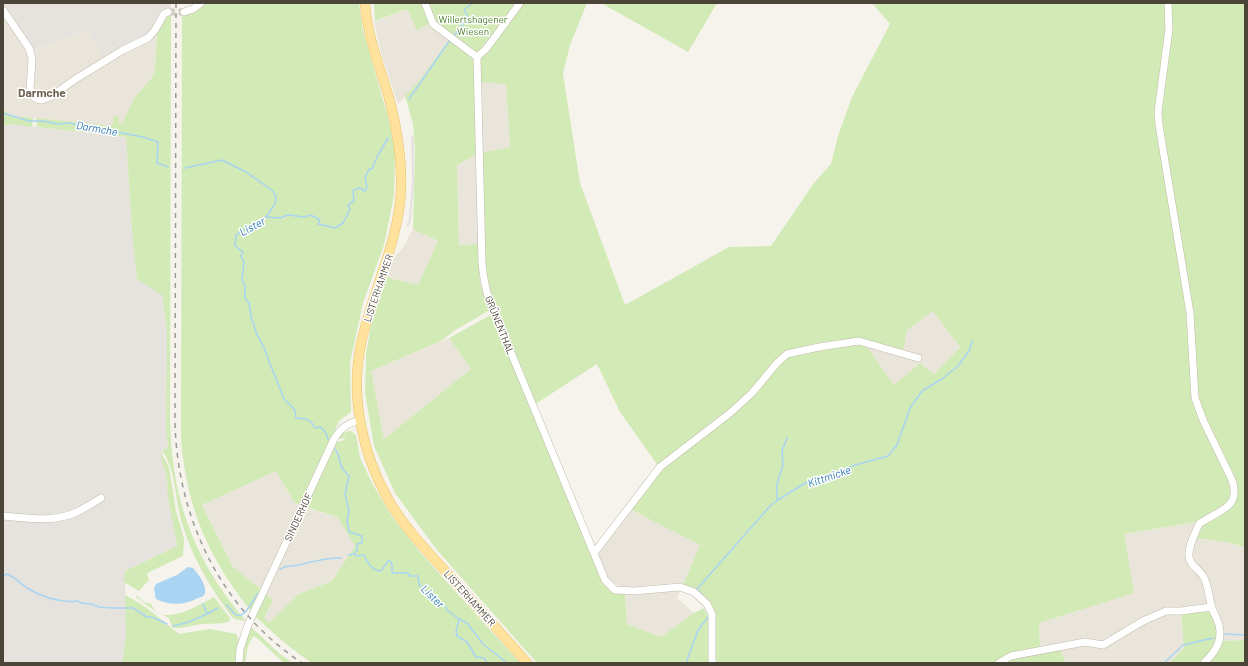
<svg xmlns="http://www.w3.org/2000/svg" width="1248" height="666" font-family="Barlow,sans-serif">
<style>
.residential{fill:#eae5da}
.industrial{fill:#e6e2dd}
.green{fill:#d2eab5}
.parking{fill:#e5e3e0}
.water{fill:#a9d4f2}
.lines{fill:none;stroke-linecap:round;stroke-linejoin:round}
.stream{stroke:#a9d4f2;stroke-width:1.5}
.minor-tunnel{stroke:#d4d0c8;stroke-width:7;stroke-dasharray:7 3.5;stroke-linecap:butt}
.minor-casing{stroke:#c2bbae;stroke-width:8}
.major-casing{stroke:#e6c16a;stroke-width:10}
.minor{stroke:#fff;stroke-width:7}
.major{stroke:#ffe39c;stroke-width:9}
.rail{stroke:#9a9a9a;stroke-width:1.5;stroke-dasharray:5 5;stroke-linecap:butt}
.labels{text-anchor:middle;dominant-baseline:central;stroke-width:3;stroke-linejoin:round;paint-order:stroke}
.park-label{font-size:10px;fill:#4a7f2a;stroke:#fff}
.street-label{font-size:10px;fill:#4b4439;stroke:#fff}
.water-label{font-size:11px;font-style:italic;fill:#2e7ab2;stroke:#fff}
.quarter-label{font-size:12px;font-weight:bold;fill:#6e6250;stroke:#fff}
</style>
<rect width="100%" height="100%" fill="#f6f3ec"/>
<g class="residential">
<path d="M3,3L33,50L88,30L157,31L155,70L151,79L122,124L119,123L114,116L113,126L10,116L3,108Z"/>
<path d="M408,9L431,23L450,38L420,80L398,104L382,56L374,22Z"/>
<path d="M481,82L506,83L510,147L478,244L459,245L457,165L479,153Z"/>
<path d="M413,229L438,241L418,286L393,279L387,276L393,258L402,249Z"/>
<path d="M933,311L960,347L934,374L920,363L894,386L865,344L907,330Z"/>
<path d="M449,338L471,369L384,439L371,371Z"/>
<path d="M276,471L294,502L301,506L337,517L355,546L332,581L299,594L269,623L264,619L273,600L233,567L202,505Z"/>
<path d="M630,509L700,545L677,598L694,613L661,637L627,624L625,589L607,580L598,558V550Z"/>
<path d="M1197,522L1192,538L1226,542L1245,547V640L1222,641L1213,608L1181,612L1184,648L1169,663H1066L1060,647L1040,650L1039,623L1081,610L1124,534Z"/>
</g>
<g class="industrial">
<path d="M3,3H171V9L163,10L153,31L105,60L88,30L33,50Z"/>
<path d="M10,124L126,137L132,231L162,295L167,331L166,429L168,448L162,450L177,546L125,571L126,636L122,663H3V127Z"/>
</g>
<g class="green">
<path d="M205,3H359L363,31L388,117L395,152L394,195L384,245L363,303L350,363L351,412L339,421L301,506L294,502L276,471L202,505L233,567L262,590L251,611C208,558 187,508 181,440L182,14L195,10Z"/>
<path d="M374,3H422L431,23L417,30L407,9L375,21Z"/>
<path d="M426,3H517L477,53L438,27Z"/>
<path d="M522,3H587L570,45L563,74L580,183L625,305L729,247L771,246L814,183L831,164L838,136L852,97L890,24L872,3H1166L1167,28L1157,100L1185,301L1193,400L1231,484L1230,500L1223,509L1197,522L1124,534L1134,593L1039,623L1040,649L997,663H717L715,652L716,622L710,603L682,587L700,545L630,509L661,469L731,415L788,357L857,343L865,344L894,385L920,363L934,374L960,347L933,311L907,330L903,352L862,340L784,354L751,391L659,467L620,412L597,364L534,405L486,284L481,153L510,147L506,84L481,82V59Z"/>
<path d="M601,3H717L688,52Z"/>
<path d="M1169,3H1245V547L1226,542L1195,538L1200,523L1226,511L1235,489L1200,408L1196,390L1194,340L1161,115Z"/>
<path d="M171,14L170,420C172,501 194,560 246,621L234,619L229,613C209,585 192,557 182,523C174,498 177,472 162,450L168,448L166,429L167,331L162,295L137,279L132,231L126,137L37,127L36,118L113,126V116L119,117V123L122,124L134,98L151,79L155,70L157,31L167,15Z"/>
<path d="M450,38L476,58L479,153L457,165L459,245L478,244L480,283L490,310L457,329L441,341L371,371L384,439L471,369L449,338L491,315L604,581L625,594L627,624L661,637L694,613L704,608L710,620L709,663H537L437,550L395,493L374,446L365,393L366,353L373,316L387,276L393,279L418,285L438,241L413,229L415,150L413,124L405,96L420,80Z"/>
<path d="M3,108L10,116L33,118L32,127L10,124L3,127Z"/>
<path d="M351,431L356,435L360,458L373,485L392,517L419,551L520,663H312C291,649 273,633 255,616L265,593L273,600L264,618L269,623L299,594L332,581L355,546L337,517L309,508L305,509L336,442L342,441L346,438L337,439L345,432Z"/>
<path d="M160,451L169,467L176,511L184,539L183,556L147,573L149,580L139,591L124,582L125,571L177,546L167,491L168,489L165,469H164Z"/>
<path d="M125,595C145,605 162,620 179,634L210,629L236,634L239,640L238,663H122L126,636Z"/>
<path d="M136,595L144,602L151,604C161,629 199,605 214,597L230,618V621C221,625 211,623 202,624C192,625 183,629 173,628L169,618L155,611L136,597Z"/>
<path d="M1181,612H1211L1217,626L1219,641L1203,663H1169L1184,648Z"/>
<path d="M251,627L280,654L293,663H284L256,637L253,636L248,646L245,663H242V655Z"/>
<path d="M1245,640V663H1206L1221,641Z"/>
<path d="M1060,649L1066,663H1002L1011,658Z"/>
</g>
<path class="parking" d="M414,136V184L411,220L408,228L407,225L409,219L412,178L411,137Z"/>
<path class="water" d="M188,567L193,568C198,574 207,585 205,593C204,597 201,597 198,598C185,605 170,606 156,599L154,589L156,584L177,575Z"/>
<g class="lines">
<g class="stream">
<path d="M454,36L468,17L464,10L470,5L471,3"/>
<path d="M409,99L450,40"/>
<path d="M3,113L29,121H43L58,124L68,123L143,137L158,142L157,163L168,167"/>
<path d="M185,168L222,160L246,172L273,191L276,197L275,204L266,217"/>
<path d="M328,439L326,433L321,427L315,428C310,418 306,419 296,418L295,410L284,399L267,356C265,345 254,335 254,323L252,321L249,303L245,298V286L242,280L244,262L241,256L243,252L235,246L236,235L266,217L280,218L288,215L305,217C311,213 314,217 320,220L318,224L335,228L343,223L350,209L348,206L351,202H354L353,190L360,188L365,191L367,187L365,178L369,169H372L378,155L388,138"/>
<path d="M335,449C339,454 339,459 341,465C342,470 346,472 349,476L345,494L349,511L347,520L349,532L362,536V543L357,544V550L354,554L357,556L364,555C367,562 373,571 381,571L388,561H390L392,564V573H408L410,576H418C419,579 418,583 420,586C422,588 441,602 444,604L448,611L459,619L456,632L457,636L467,642L476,657L484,658L487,663"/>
<path d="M777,500V484L783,465L782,451L787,438"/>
<path d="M348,555L354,554"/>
<path d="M280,569C287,565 290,567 298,565C313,562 326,557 341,558"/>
<path d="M3,576L7,574C15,577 20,583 27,588C42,597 61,603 78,601L81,603L92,604L99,607L112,608H133L147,617H152L167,624"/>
<path d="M703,596L697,589L771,505L778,500L805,483L817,480L823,476L838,473L855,465L888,456L897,445L910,408L922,391L942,379L958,366L969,351L972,341"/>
<path d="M203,604L207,613L209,614"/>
<path d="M226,605C230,607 231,611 235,614C244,621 253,600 257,594"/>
<path d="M459,619L467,623L483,644L507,663"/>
<path d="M173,626C189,623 204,616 218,608"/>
<path d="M1224,634L1245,635"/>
<path d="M686,663L698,630L709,616"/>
<path d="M1164,663L1183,645L1213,638"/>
</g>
<path class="minor-tunnel" d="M168,12H184"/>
<defs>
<g id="minor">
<path d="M425,3L433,24L477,57"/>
<path d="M1168,3L1169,29L1158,112L1159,125L1190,313L1195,398L1203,420L1232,480C1242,509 1216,511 1199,524C1195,534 1188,546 1189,556C1189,565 1199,569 1203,576C1208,584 1209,596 1211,605C1213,612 1217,618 1219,625C1223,642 1215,652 1204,663"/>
<path d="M3,10L29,48L32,59L30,89L34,97L37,99L42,100L52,96L74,80L123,50L148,38L155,30L164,14L168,12"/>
<path d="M184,12L193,9L201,3"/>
<path d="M477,57L482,263C484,284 488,303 498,321L605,580L615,590L634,591L680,587L694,592L707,604L712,614V663"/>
<path d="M477,57L486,49L520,3"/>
<path d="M3,516C27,518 54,523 77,512C85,508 93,503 101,498"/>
<path d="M594,553L660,467L730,413L752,393L777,363L787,354L819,347L859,341L918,358"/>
<path d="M239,663L240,649L248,625L334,439C342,427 346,424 360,420"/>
<path d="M999,663L1011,656L1085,642L1103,645L1143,621L1166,611H1181L1211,607"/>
</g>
<path id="major" d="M365,3C367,36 380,67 389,98C397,128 402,158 401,189C399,243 372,291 361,344C350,396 362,453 388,499C403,526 426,550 447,573C474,603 501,633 527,663"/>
</defs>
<use href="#minor" class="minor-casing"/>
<use href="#major" class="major-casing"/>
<use href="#minor" class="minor"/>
<use href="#major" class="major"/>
<path class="rail" d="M176,3L175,424C178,520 221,609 302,663"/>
</g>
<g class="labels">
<g class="park-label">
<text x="473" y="19">Willertshagener<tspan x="473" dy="12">Wiesen</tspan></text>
</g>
<g class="street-label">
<text transform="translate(378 288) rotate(-71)">LISTERHAMMER</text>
<text transform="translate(500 325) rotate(68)">GRÜNENTHAL</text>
<text transform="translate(298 517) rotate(-65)">SINDERHOF</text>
<text transform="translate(470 598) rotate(48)">LISTERHAMMER</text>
</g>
<g class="water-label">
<text transform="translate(97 128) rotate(10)">Darmche</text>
<text transform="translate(252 226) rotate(-29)">Lister</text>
<text transform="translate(829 476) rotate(-19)">Kittmicke</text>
<text transform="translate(433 596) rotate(44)">Lister</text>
</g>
<g class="quarter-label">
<text x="42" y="92">Darmche</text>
</g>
</g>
<rect width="1248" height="666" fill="none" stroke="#4b4439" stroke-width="8"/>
</svg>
